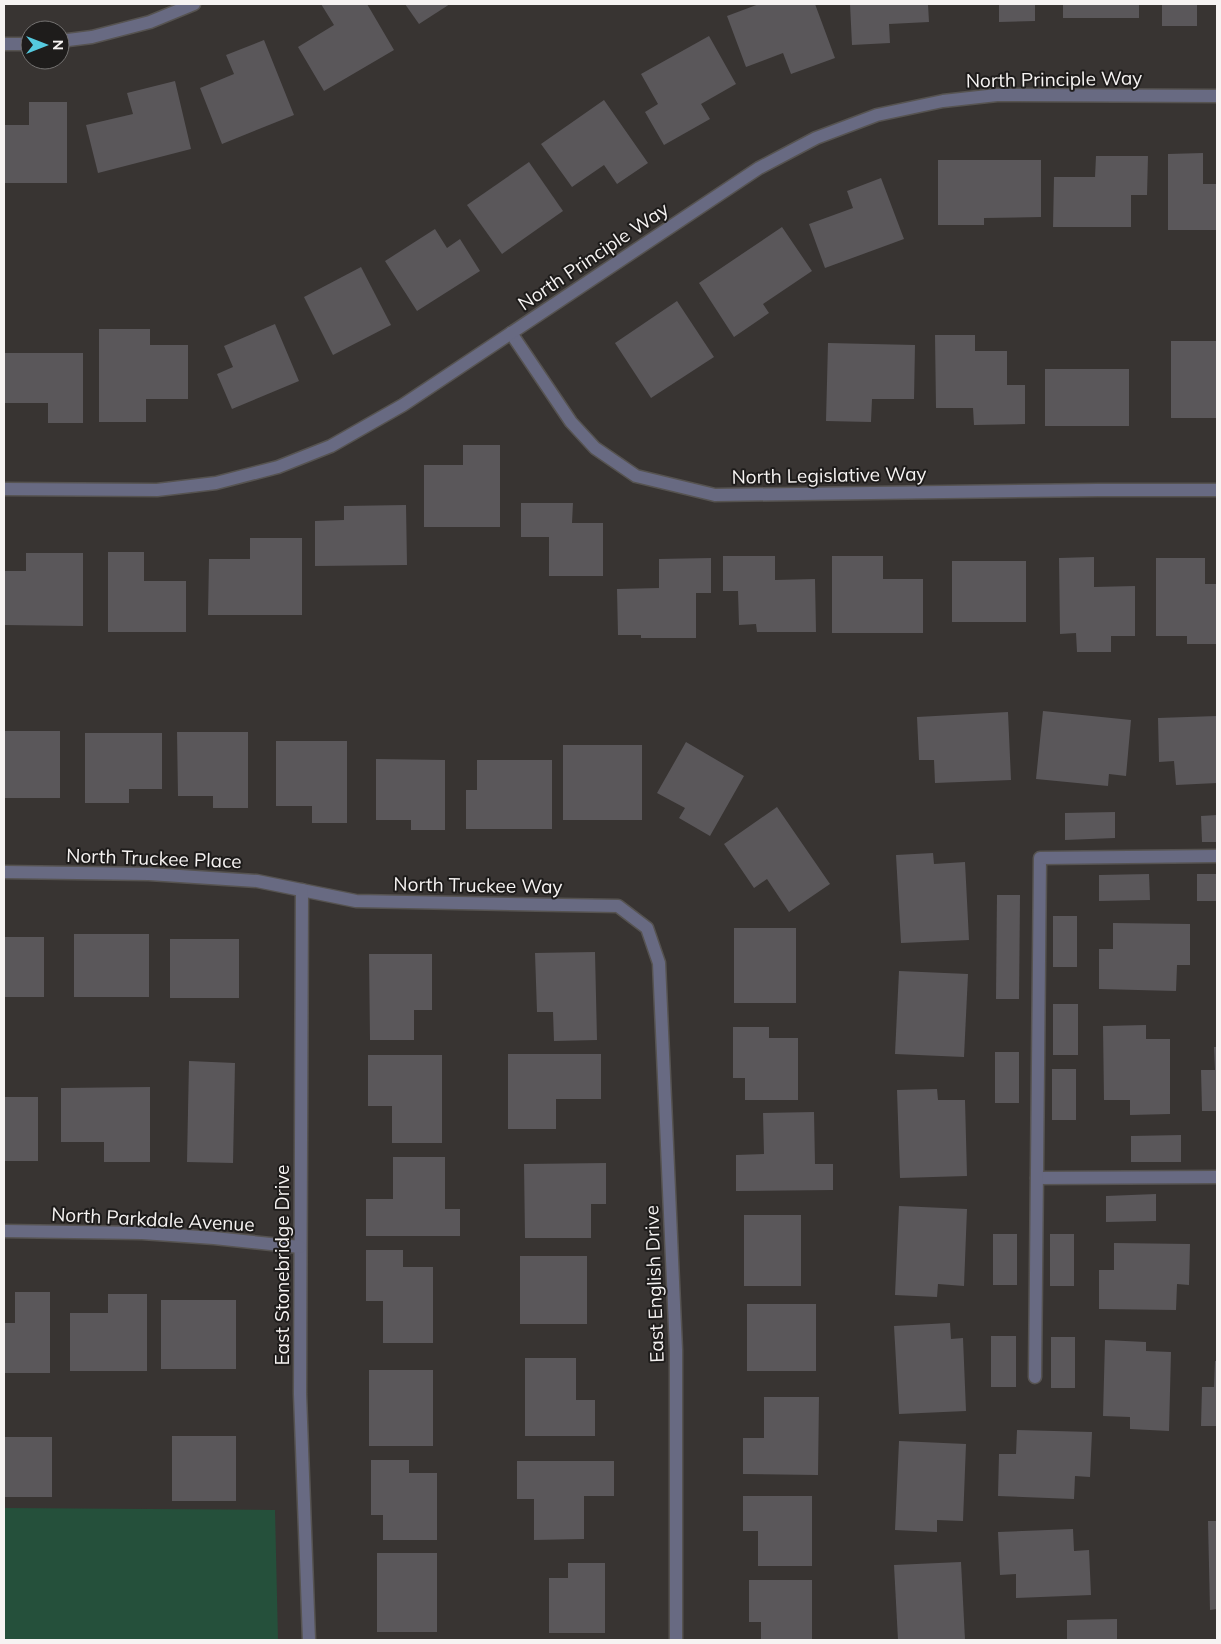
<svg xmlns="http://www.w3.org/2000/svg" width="1221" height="1644" font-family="Mulish,sans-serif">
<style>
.green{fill:#25503b}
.building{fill:#5a575a}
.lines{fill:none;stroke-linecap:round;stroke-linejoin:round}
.minor-casing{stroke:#565351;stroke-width:15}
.minor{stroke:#686a82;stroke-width:12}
.labels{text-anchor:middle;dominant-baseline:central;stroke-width:4;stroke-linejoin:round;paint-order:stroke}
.street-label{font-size:19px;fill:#f6f3f2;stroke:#1e1c1b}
</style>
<rect width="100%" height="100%" fill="#383432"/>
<path class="green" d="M4,1508L275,1510L278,1640H4Z"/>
<g class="building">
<path d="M321,4H367L394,50L324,91L298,47L334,25Z"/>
<path d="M405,4H450L419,24Z"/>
<path d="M759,4H815L835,58L791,74L783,53L746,67L727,16Z"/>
<path d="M850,4H928L929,22L889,24L890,43L852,45Z"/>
<path d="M999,4H1035V21L999,22Z"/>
<rect x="1063" y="4" width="76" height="14"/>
<rect x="1162" y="4" width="35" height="22"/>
<path d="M709,36L736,84L701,104L710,119L664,145L645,112L658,104L641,74Z"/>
<path d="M264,40L294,115L222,144L200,88L234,74L226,55Z"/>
<path d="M175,81L191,149L98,173L86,125L133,114L127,93Z"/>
<path d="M604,100L648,163L617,184L604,165L572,187L541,144Z"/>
<path d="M29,102H67V183H4V125H29Z"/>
<path d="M1203,153V184H1217V230H1168V154Z"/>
<path d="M1096,156H1148L1147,195H1131V227H1053L1054,177H1095Z"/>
<path d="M938,160H1041V217L984,218V225H938Z"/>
<path d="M529,162L563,211L502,254L467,205Z"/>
<path d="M881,178L904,239L825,268L809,224L853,208L847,191Z"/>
<path d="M782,227L812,271L763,304L769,313L734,337L699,283Z"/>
<path d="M435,229L447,248L460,239L480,271L417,311L385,261Z"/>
<path d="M361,267L391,325L333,355L304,297Z"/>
<path d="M677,301L714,357L651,398L615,343Z"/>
<path d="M275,324L299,381L232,409L217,374L233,367L224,346Z"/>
<path d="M99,329H150V345H188V399H146V422H99Z"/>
<path d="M935,335H975V351H1007V385H1025V424L974,425L973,408H936Z"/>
<rect x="1171" y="341" width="46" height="77"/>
<path d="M828,343L915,345L914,399H872L871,422L826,421Z"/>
<path d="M4,353H83V423H48V403H4Z"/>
<rect x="1045" y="369" width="84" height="57"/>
<path d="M463,445H500V527H424V465H463Z"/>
<path d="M521,503H573L572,523H603V576H549V537H521Z"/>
<path d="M406,505L407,565L315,566V521L344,520V506Z"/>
<path d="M250,538H302V615H208L209,559H250Z"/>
<path d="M108,552H144V581H186V632H108Z"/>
<path d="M26,553H83V626L4,625V571H26Z"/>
<path d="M723,556H775V580L815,579L816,632H757L756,624L739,625L738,591H723Z"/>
<path d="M832,556H883V579H923V633H832Z"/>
<path d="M1094,557V587L1135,586V636H1111V652H1077L1076,633L1060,634L1059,558Z"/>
<path d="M711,558V593H696V638H641V635H618L617,589L659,588V559Z"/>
<path d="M1156,558H1205V584H1217V644H1187V636H1156Z"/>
<rect x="952" y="561" width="74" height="61"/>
<path d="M1043,711L1131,720L1126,776L1109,774L1108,786L1036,779Z"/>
<path d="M1008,712L1011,780L935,783L934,760H919L917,717Z"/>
<path d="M1217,716V783L1176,785L1174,761L1159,762L1158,718Z"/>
<rect x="4" y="731" width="56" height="67"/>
<path d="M177,732H248V808H213V796H178Z"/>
<path d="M85,733H162V789H129V803H85Z"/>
<path d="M276,741H347V823H312V806H276Z"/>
<path d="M686,742L744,776L710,836L679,818L685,808L657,793Z"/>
<rect x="563" y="745" width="79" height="75"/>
<path d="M376,759L445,760V830H411V820H376Z"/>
<path d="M477,760H552V829H466V790H477Z"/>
<path d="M777,807L830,884L789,912L767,879L754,888L724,844Z"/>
<path d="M1115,812V838L1065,840V813Z"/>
<path d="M1217,815V842H1202L1201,816Z"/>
<path d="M933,853L934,864L965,862L969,940L901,943L896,855Z"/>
<path d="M1149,874L1150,900L1099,901V875Z"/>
<rect x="1197" y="874" width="20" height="27"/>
<path d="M997,895H1020L1019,999H996Z"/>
<rect x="1053" y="916" width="24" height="51"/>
<path d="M1113,923L1190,924V965H1177L1176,991L1099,989V949H1113Z"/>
<rect x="734" y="928" width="62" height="75"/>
<rect x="74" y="934" width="75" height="63"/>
<rect x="4" y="937" width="40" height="60"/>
<rect x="170" y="939" width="69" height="59"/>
<path d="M595,952L597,1040L554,1041L553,1012H537L535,953Z"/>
<path d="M369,954H432V1010H414V1040H370Z"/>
<path d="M899,971L968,974L964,1057L895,1054Z"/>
<rect x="1053" y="1004" width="25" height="51"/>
<path d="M1146,1025V1039H1170V1114L1130,1115V1100H1104L1103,1026Z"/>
<path d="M733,1027H769V1038H798V1100H745V1078H733Z"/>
<path d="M1214,1047H1217V1111H1202L1201,1070H1215Z"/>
<rect x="995" y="1052" width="24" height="51"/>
<path d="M508,1054H601V1099H556V1129H508Z"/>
<path d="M368,1055H442V1143H392V1106H368Z"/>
<path d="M189,1061L235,1063L233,1163L187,1162Z"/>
<rect x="1052" y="1069" width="24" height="51"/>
<path d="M150,1087V1162H104V1142H61V1088Z"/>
<path d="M937,1089L938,1100H965L967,1176L900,1178L897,1090Z"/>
<rect x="4" y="1097" width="34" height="64"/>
<path d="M814,1112L815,1164H833V1190L736,1191V1155L764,1154L763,1113Z"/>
<path d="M1181,1135V1162H1131V1136Z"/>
<path d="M393,1157H445V1209H460V1236H366V1199H393Z"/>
<path d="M606,1163V1204H591V1238H525L524,1164Z"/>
<path d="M1156,1194V1221L1106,1222V1196Z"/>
<path d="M899,1206L967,1209L964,1286L938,1284L937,1297L895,1295Z"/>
<rect x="744" y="1215" width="57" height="71"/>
<rect x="993" y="1234" width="24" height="51"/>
<rect x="1050" y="1234" width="24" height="52"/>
<path d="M1114,1243L1190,1244L1189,1285L1177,1284L1176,1310L1099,1309V1270H1114Z"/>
<path d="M366,1250H403V1267H433V1343H383V1301H366Z"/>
<rect x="520" y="1256" width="67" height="68"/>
<path d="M15,1292H50V1373H4V1323H15Z"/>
<path d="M108,1294H147V1371H70V1313H108Z"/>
<rect x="161" y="1300" width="75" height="69"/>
<rect x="747" y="1304" width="69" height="67"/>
<path d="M950,1323L951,1339L963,1338L966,1411L899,1414L894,1326Z"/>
<rect x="991" y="1336" width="25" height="51"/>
<rect x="1051" y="1337" width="24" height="51"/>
<path d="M1105,1340L1146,1342V1351L1171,1352L1169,1431L1130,1429V1417L1103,1416Z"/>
<path d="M525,1358H576V1400H595V1436H525Z"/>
<path d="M1215,1361H1217V1426H1201L1202,1387H1214Z"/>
<rect x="369" y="1370" width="64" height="76"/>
<path d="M764,1397H819L818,1475L743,1474V1438H764Z"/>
<path d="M1017,1430L1092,1432L1090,1477L1075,1476L1074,1499L998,1496L999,1454H1016Z"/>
<rect x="172" y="1436" width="64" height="65"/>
<rect x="4" y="1437" width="48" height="60"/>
<path d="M899,1441L966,1444L963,1521L937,1520V1532L895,1530Z"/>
<path d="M371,1460H409V1473H437V1540H383V1515H371Z"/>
<path d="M517,1461H614V1496H584V1539L534,1540V1499H517Z"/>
<path d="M743,1496H812V1566H758V1531H743Z"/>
<path d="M1208,1521H1217V1609L1210,1610Z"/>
<path d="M1073,1529L1074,1551L1089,1550L1091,1595L1016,1598V1574L1000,1575L998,1532Z"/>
<rect x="377" y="1553" width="60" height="79"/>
<path d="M961,1562L965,1640H898L894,1565Z"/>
<path d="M568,1563H605V1633H549V1578H568Z"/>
<path d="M749,1580H812V1640H761V1622H749Z"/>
<path d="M1117,1619V1640H1067V1620Z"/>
</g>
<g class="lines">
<defs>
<g id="minor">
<path d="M60,41L92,37L150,22L194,4"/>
<path d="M4,44H30"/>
<path d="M511,333L571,422L595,448L636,476L715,495L1098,490H1217"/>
<path d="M4,489L157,490L216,483L278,467L331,446L403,405L759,168L816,138L877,115L943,101L997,95L1217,96"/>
<path d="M4,872L149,874L257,881L356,901L618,906L647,928L659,963L676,1350V1640"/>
<path d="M302,890L300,1394L309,1640"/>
<path d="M1037,1178L1217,1177"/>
<path d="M4,1231L142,1233L214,1238L300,1247"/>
<path d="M1035,1377L1040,858L1217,856"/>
</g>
</defs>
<use href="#minor" class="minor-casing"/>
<use href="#minor" class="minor"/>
</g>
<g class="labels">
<g class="street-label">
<text transform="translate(1054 79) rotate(-1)">North Principle Way</text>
<text transform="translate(593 256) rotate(-34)">North Principle Way</text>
<text transform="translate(829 475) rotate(-1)">North Legislative Way</text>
<text transform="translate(154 858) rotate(2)">North Truckee Place</text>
<text transform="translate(478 885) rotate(1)">North Truckee Way</text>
<text transform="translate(153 1219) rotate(3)">North Parkdale Avenue</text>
<text transform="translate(282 1265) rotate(-90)">East Stonebridge Drive</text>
<text transform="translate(654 1284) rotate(-92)">East English Drive</text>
</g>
</g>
<rect width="1221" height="1644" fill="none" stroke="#f6f3f2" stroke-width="10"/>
<g transform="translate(45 45) rotate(90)"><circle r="24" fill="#1e1c1b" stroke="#747271"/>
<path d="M0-4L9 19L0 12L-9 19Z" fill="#55cadf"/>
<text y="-8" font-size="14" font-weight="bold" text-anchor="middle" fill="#f6f3f2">N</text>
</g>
</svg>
